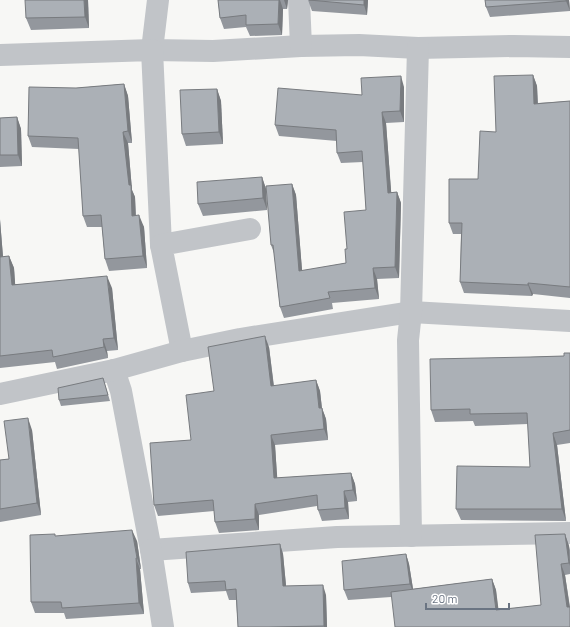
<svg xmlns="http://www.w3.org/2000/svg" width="570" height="627" font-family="Barlow,sans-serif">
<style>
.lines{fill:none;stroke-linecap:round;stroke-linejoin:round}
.minor{stroke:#c1c4c8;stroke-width:22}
.wall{fill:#93979d}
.shaded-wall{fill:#787b7f}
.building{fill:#abb0b6;stroke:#787b7f}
</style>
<rect width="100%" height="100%" fill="#f7f7f5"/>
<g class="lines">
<g class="minor">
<path d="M158,0L152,50L213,51L301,46L359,45L418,48L514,46L570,47"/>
<path d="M299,0L301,46"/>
<path d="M0,55L152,50L161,245"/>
<path d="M182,351L161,245L250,229"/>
<path d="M114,370L121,391L151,550L337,537L570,533"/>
<path d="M0,394L114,370L182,351L240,339L411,312L570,321"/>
<path d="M411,536L408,340L411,312L418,48"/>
<path d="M151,550L163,627"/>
</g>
</g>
<g class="wall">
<path d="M88,0L89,28L31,30L26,18Z"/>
<path d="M218,0H288L287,9H283L282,35L250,36L246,27L224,29L220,18Z"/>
<path d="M308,0H368L367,15L312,11Z"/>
<path d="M485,0H569L570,11L490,17L486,7Z"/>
<path d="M533,75L537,86L538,103L570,101V298L533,294L532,296L464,293L460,282L461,234H453L449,223L478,179L496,132Z"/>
<path d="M124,84L128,96L132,143H128L132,190L135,197L136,215L144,227L147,268L109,271L105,259L102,227H87L83,216L79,149L32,147L28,136L76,88Z"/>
<path d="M404,87V122L386,123L391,192H397L401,203L399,278L377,279L379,299L332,303L333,309L284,318L280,307L274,253L271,245L292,184L296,195L302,271L346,263L347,249L366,210L363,162L341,163L337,153V141L279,136L275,125L362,95Z"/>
<path d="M217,89L221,101L223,144L186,146L182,134Z"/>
<path d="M17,117L21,129L22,166L0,167V118Z"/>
<path d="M262,177L266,189L267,210L203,216L198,204Z"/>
<path d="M0,219L3,257L9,256L14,268L15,284L112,288L118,350L107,351L108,358L57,369L55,362L0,368Z"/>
<path d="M269,347L274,386L316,380L320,391L322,408L326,419L328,440L275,445L277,478L351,473L355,484L357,501L348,502L349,519L322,521L318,510L317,506L259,515V530L219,533L215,522L214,511L158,516L154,505L191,440L214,391Z"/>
<path d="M570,353V443L557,445L566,521L461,520L456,509L530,467L528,424L475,426L473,421L435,422L431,410L530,357L564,356Z"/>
<path d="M103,378L110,401L61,406L59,400Z"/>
<path d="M32,430L41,515L0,522V460L9,459Z"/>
<path d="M565,534L569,546L570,550V574L565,575L570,607V627L391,597L348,600L344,590L406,554L409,564L413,589L492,579L496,590L498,610L541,605Z"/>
<path d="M55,536L137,541L141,569H140L144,614L66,619L64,613H35L31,602Z"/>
<path d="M280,544L283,554L286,586L326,595L327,627H238L236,600H229L226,591L191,593L188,583Z"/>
</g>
<g class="shaded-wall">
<path d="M84,0H88L89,28L85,17Z"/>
<path d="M279,0H280L283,9L282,35L278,24Z"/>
<path d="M284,0H288L287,9Z"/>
<path d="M364,0H368L367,15L364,5Z"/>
<path d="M566,0H569L570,11L566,1Z"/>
<path d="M533,75L537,86L538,115L534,104Z"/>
<path d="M401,76L404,87V122L400,111Z"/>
<path d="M124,84L128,96L132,143L128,131Z"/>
<path d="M217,89L221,101L223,144L219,132Z"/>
<path d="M382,112L386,123L392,203L388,193Z"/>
<path d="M17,117L21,129L22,166L18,155Z"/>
<path d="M123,132L128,143L132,190L135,197L136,227L132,216Z"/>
<path d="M262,177L266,189L267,210L263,198Z"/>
<path d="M292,184L296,195L303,282L299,271Z"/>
<path d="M397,192L401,203L399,278L395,267Z"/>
<path d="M139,215L144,227L147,268L143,256Z"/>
<path d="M0,219V220L4,269L0,257Z"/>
<path d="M9,256L14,268L16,296L12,285Z"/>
<path d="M373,268L377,279L379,299L375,288Z"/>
<path d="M107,276L112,288L118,350L114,338Z"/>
<path d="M528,283L533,294L532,296L528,285Z"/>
<path d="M265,336L269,347L275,397L271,386Z"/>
<path d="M103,339L107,351L108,358L104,347Z"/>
<path d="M316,380L320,391L323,419L319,408Z"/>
<path d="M322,408L326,419L328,440L324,429Z"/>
<path d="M28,418L32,430L41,515L37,503Z"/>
<path d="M553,433L557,445L566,521L562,509Z"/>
<path d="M271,435L275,445L278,489L274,478Z"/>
<path d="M351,473L355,484L357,501L353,490Z"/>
<path d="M344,491L348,502L349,519L345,508Z"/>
<path d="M255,504L259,515V530L255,519Z"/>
<path d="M132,530L137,541L141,569L137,558Z"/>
<path d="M565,534L569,546L570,566L569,563Z"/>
<path d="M280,544L283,554L287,596L283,586Z"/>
<path d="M406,554L409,564L414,595L410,584Z"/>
<path d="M136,558L140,569L144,614L139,603Z"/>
<path d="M561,564L565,575L570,609L567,607Z"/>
<path d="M492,579L496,590L500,621L496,610Z"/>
<path d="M323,585L326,595L327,627H324V626Z"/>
</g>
<g class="building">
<path d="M25,0H84L85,17L26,18Z"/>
<path d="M218,0H279L278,24L246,25V15L220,18Z"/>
<path d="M309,0H364V5Z"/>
<path d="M485,0H566V1L486,7Z"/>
<path d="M533,75L534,104L570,101V287L528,283V285L460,282L462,223H449V179H478L480,131L496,132L494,76Z"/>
<path d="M401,76L400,111L382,112L388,193L397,192L395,267L373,268L375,288L328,292L330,298L280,307L273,245H271L266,186L292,184L299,271L346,263L345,249H347L344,212L366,210L362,151L337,153L336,130L275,125L278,88L362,95L361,78Z"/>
<path d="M124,84L128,131L123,132L129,185H131L132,216L139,215L143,256L105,259L101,215L83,216L78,138L28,136L29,87L76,88Z"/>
<path d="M217,89L219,132L182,134L180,90Z"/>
<path d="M17,117L18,155H0V118Z"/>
<path d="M262,177L263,198L198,204L197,182Z"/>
<path d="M9,256L12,285L107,276L114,338L103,339L104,347L53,357L52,350L0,356V257Z"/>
<path d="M265,336L271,386L316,380L319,408H322L324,429L271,435L274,478L351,473L353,490L344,491L345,508L318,510L317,495L255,504V519L215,522L213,500L154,505L150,443L191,440L186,395L214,391L208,347Z"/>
<path d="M564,353H570V430L553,433L562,509H456L457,466L530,467L527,413L470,414V409L431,410L430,359L530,357L564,356Z"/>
<path d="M103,378L108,395L59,400L58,388Z"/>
<path d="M28,418L37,503L0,509V460L9,459L4,421Z"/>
<path d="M132,530L137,558H136L139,603L62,608L61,602H31L30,535L55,534V536Z"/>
<path d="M565,534L569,563L561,564L567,607H570V627H395L391,592L492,579L496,610L541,605L535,535Z"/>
<path d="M280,544L283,586L323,585L324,626L269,627H238L236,589L226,590L225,581L188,583L186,552Z"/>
<path d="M406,554L410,584L344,590L342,561Z"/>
</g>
<path d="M426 603v6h83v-6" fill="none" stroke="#6a7482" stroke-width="2"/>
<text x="432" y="603" font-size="12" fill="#6a7482" stroke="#ffffff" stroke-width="3" paint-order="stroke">20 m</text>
</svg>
